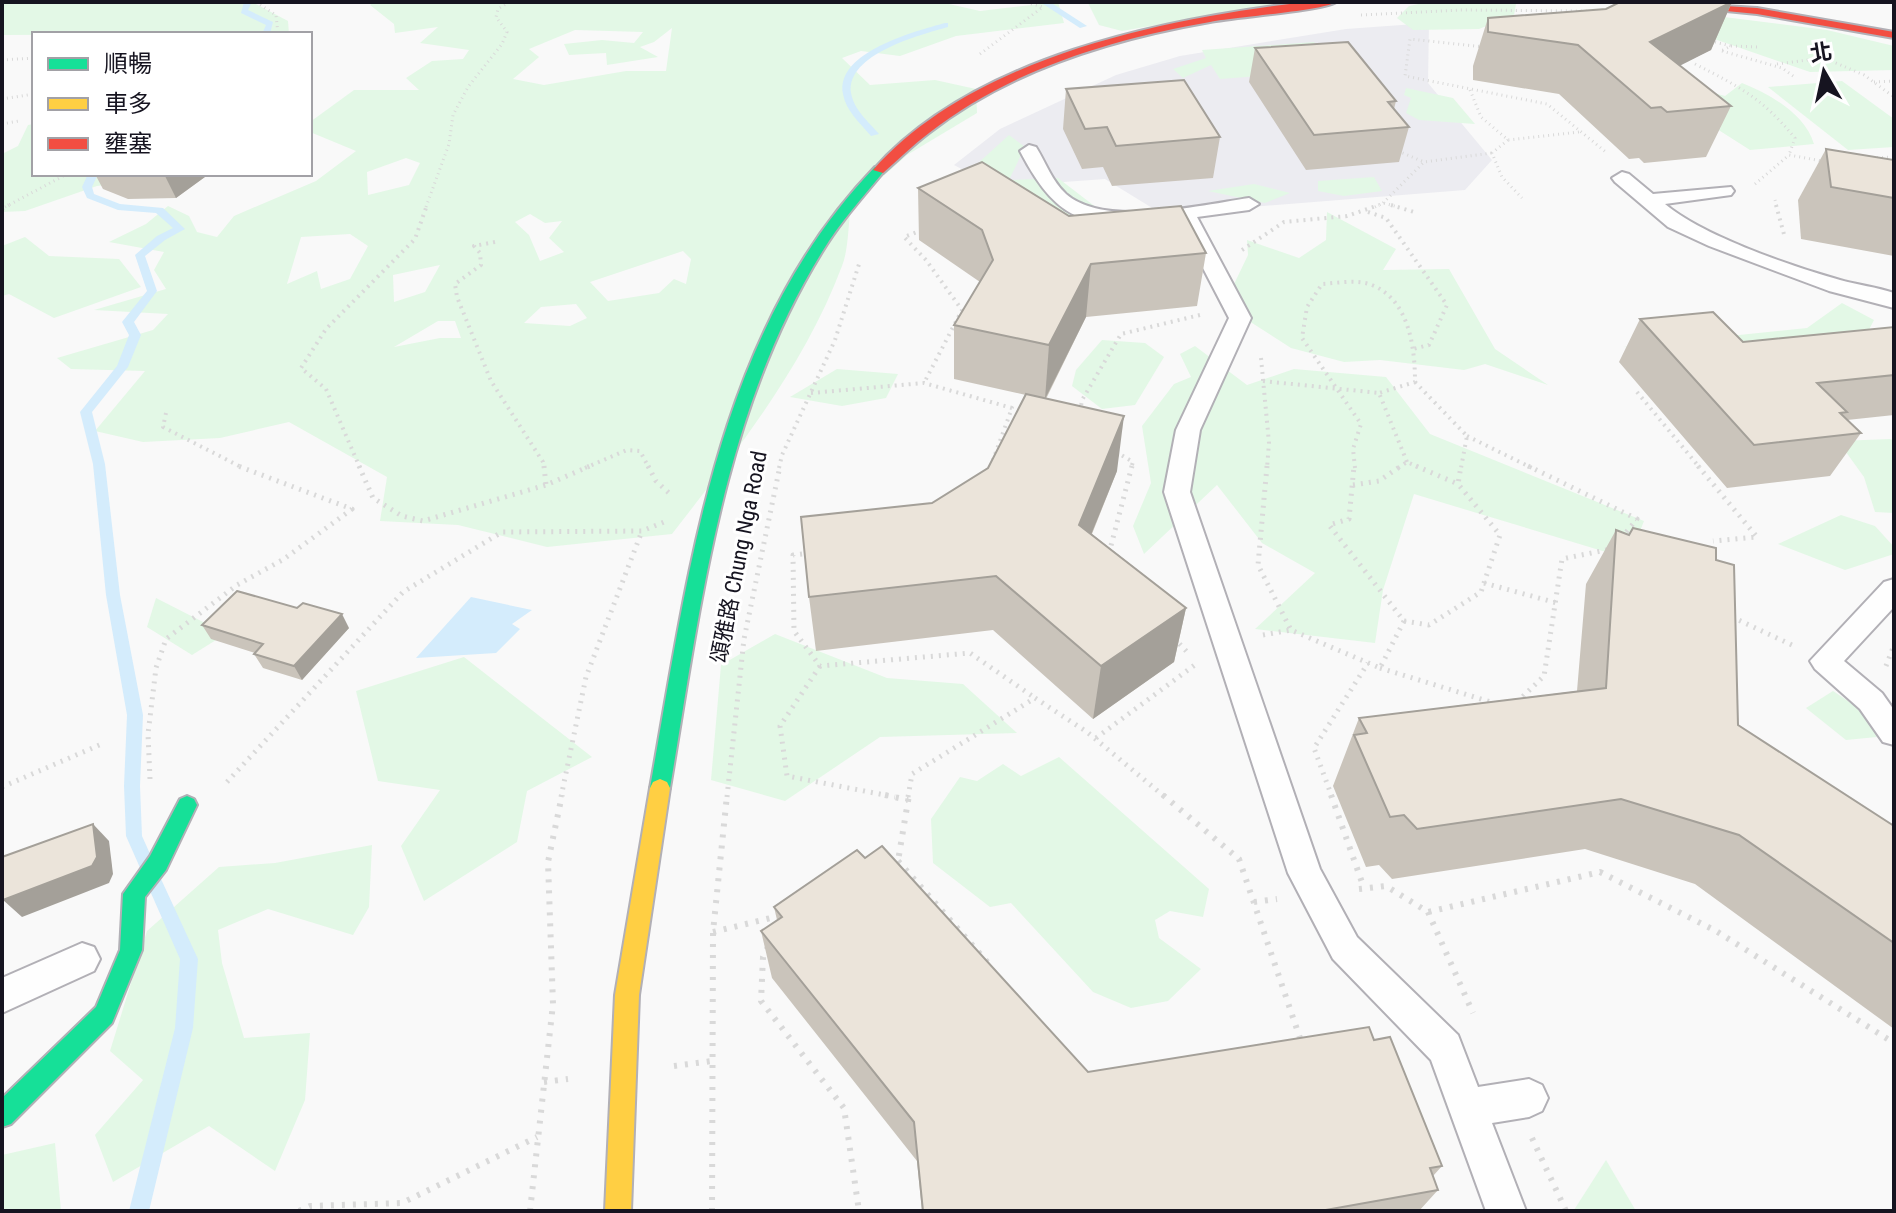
<svg xmlns="http://www.w3.org/2000/svg" width="1896" height="1213" font-family="'Roboto Condensed','Noto Sans TC',sans-serif">
<style>
.built{fill:#ececf1}
.green{fill:#e3f8e6;fill-rule:evenodd}
.water{fill:#d4ecfc}
.lines{fill:none;stroke-linecap:round;stroke-linejoin:round}
.stream{fill:#d4ecfc;fill-rule:evenodd}
.lane-casing{stroke:#b2b0b6;stroke-width:4}
.fast-casing{stroke:#b2b0b6;stroke-width:4}
.slow-casing{stroke:#b2b0b6;stroke-width:4}
.jam-casing{stroke:#b2b0b6;stroke-width:4}
.path-far3{stroke:#d9d9d9;stroke-width:3;stroke-dasharray:1 4;stroke-linecap:butt}
.path-far2{stroke:#d9d9d9;stroke-width:4;stroke-dasharray:2 5;stroke-linecap:butt}
.path-far1{stroke:#d9d9d9;stroke-width:5;stroke-dasharray:2 6;stroke-linecap:butt}
.path{stroke:#d9d9d9;stroke-width:6;stroke-dasharray:3 8;stroke-linecap:butt}
.lane{fill:#fefefe;fill-rule:evenodd}
.fast{fill:#16e098;fill-rule:evenodd}
.slow{fill:#ffcf43;fill-rule:evenodd}
.jam{fill:#f24e42;fill-rule:evenodd}
.wall{fill:#cac4bb}
.shaded-wall{fill:#a4a099}
.building{fill:#ebe4da;stroke:#a4a099;stroke-width:2}
.labels{text-anchor:middle;dominant-baseline:central;stroke-width:6;stroke-linejoin:round;paint-order:stroke}
.street-label{font-size:22px;fill:#161420;stroke:#fff}
</style>
<rect width="100%" height="100%" fill="#f9f9f9"/>
<path class="built" d="M1429,23L1428,83L1492,160L1465,190L1162,214L1105,179L996,187L954,165L1000,129L1116,75L1180,56L1346,29Z"/>
<g class="green">
<path d="M2,2H252L288,21L289,34L2,35Z"/>
<path d="M373,2H940L980,11L1058,2L1064,23L956,36L900,56L861,51L842,58L870,85L935,80L976,89L977,113L907,155L851,205C848,224 849,248 842,266C804,367 737,450 672,534L547,547L458,525L380,521L387,477L289,422L220,438L143,442L95,431L145,371L71,369L57,358L153,330L168,314L94,310L166,289L154,270L164,252L109,242L146,224L168,206L189,216L197,232L217,237L234,216L316,181L356,151L310,132V122L354,90H419L406,78L432,61L463,59L469,50L420,43L438,27L395,33L394,24L370,5ZM672,28L666,71H626L544,85L513,79L539,57L529,49L575,30L643,32L634,43L602,40L564,44L569,55L606,53L607,65L658,57L640,47L654,42ZM406,158L420,163L409,185L368,195L367,172ZM530,214L545,223L562,221L549,238L564,252L540,261L529,235L515,222ZM350,234L368,246L350,279L321,289L317,271L287,284L301,237ZM683,251L691,259L686,284L674,279L659,293L608,301L590,282ZM440,265L425,292L394,302L393,275ZM576,304L587,318L570,326L524,323L541,307ZM438,321H455L461,338H440L394,347Z"/>
<path d="M1287,2L1122,31L1099,25L1088,3Z"/>
<path d="M1428,2L1516,4L1514,15L1479,29L1413,30L1397,18L1409,6Z"/>
<path d="M1692,13L1827,30L1894,46V70L1810,72L1694,32Z"/>
<path d="M1314,42L1336,70L1220,79L1211,65L1183,78L1173,69L1206,58L1202,50Z"/>
<path d="M1842,81L1894,119V147L1848,150L1768,87Z"/>
<path d="M1742,83C1770,94 1805,114 1814,144L1750,150L1717,129L1721,128L1711,118L1710,92L1725,96Z"/>
<path d="M1406,88L1453,98L1475,124L1419,120L1406,113L1411,98L1404,95Z"/>
<path d="M34,124V174H140L137,181L97,186L25,211L2,212V154L18,146L28,125Z"/>
<path d="M1009,135L1025,147L1009,180L1058,178L1097,208L1168,244L942,196Z"/>
<path d="M1374,177L1382,191L1344,196L1318,191V181Z"/>
<path d="M1254,184L1290,193L1265,203L1208,191Z"/>
<path d="M1327,212L1396,249L1383,270L1449,269L1495,349L1548,385L1485,364L1464,370L1380,360L1344,362L1291,348L1224,305L1248,255L1247,240L1299,258L1326,240Z"/>
<path d="M25,237L49,256L119,259L141,287L54,318L9,294L2,296V246Z"/>
<path d="M1842,303L1874,320L1860,347L1716,351L1623,347L1807,328Z"/>
<path d="M1102,340L1145,343L1164,357L1135,405L1102,409L1072,386L1076,370Z"/>
<path d="M1195,346L1247,385L1294,369L1386,377L1430,434L1644,521L1629,559L1414,494L1383,590L1375,643L1255,629L1315,573L1262,543L1217,485L1144,554L1133,526L1151,483L1142,426L1174,384L1191,377L1180,354Z"/>
<path d="M837,369L898,374L886,398L842,406L790,397Z"/>
<path d="M1890,439L1894,440V513L1875,512L1864,477L1838,441Z"/>
<path d="M1841,515L1875,526L1894,547V554L1845,570L1778,544Z"/>
<path d="M156,598L207,624L232,630L192,655L147,627Z"/>
<path d="M775,634L887,678L963,684L1017,733L880,737L785,801L711,780L721,665Z"/>
<path d="M464,657L592,757L527,791L517,842L424,901L401,846L440,790L378,781L356,691Z"/>
<path d="M1833,691L1860,709L1877,737L1846,740L1806,708Z"/>
<path d="M1059,757L1209,889L1203,917L1170,911L1155,920L1159,938L1201,969L1168,1001L1131,1008L1093,992L1011,903L990,907L933,863L931,819L960,777L977,781L1003,764L1021,776Z"/>
<path d="M372,845L369,907L353,935L268,909L218,930L222,963L244,1038L310,1033L305,1100L275,1171L209,1126L113,1182L95,1135L143,1080L110,1051L147,931L219,867L275,863Z"/>
<path d="M55,1143L61,1211H2V1155Z"/>
<path d="M1606,1160L1636,1211H1574V1210Z"/>
</g>
<path class="water" d="M471,597L532,610L512,624L520,629L496,653L416,658Z"/>
<g class="lines">
<g class="stream">
<path d="M244,2H252L248,10L273,22L270,34H262L266,25L241,13Z"/>
<path d="M1040,2H1050L1087,26L1080,28Z"/>
<path d="M945,23H948V27C920,35 846,54 851,93C854,110 868,121 879,134L871,136C860,123 846,111 843,94C835,52 916,31 945,23Z"/>
<path d="M88,174H98L92,187L94,194L120,204L163,208L185,229L165,240L145,256L157,291L134,322L141,335L128,367L92,412L105,464L120,595L143,715L140,786L142,836L155,865L153,870L147,872L141,870L126,836L124,786L127,715L106,595L93,464L80,412L117,366L129,335L122,322L147,291L135,255L157,236L173,228L156,213L118,210L87,198L82,187Z"/>
<path d="M155,877L161,879L198,959L193,1028L149,1211H129L175,1028L180,959L147,884L149,879Z"/>
</g>
<defs>
<g id="lane">
<path d="M1029,145L1036,147C1046,163 1052,181 1066,194C1105,228 1202,205 1249,198L1259,204L1249,210L1197,217L1251,318L1200,430L1190,492L1320,869L1357,937L1458,1035L1478,1087L1529,1079L1542,1085L1548,1098L1542,1111L1529,1117L1492,1123L1526,1211H1486L1431,1060L1333,959L1288,873L1164,492L1176,430L1229,318L1178,220C1094,227 1062,232 1020,151Z"/>
<path d="M1622,172L1629,174L1653,194L1731,187L1734,191L1731,195L1665,204C1703,236 1791,266 1840,280C1858,285 1876,287 1894,293V308L1829,291L1709,246L1668,227L1615,182L1612,178Z"/>
<path d="M1894,579V607L1844,661L1882,693L1894,710V745L1883,742L1860,709L1815,669L1810,661L1884,582Z"/>
<path d="M82,943L94,947L100,959L94,971L2,1013V978Z"/>
</g>
<g id="fast">
<path d="M875,167L885,170C863,197 840,222 822,252C722,414 701,604 670,788L667,794L660,797L653,794L650,788C689,572 715,333 875,167Z"/>
<path d="M187,796L194,799L197,805L166,870L145,897L142,950L112,1023L11,1124L2,1127V1098L96,1007L120,950L123,894L150,856L180,799Z"/>
</g>
<path id="slow" d="M660,779L667,782L670,788L639,995L631,1211H605L615,995L650,788L653,782Z"/>
<g id="jam">
<path d="M1305,2H1336C1322,11 1234,17 1210,22C1112,39 1009,70 929,133C913,145 899,159 883,173L873,170C973,57 1162,19 1305,2Z"/>
<path d="M1660,2L1757,8L1894,32V38L1757,14L1665,5Z"/>
</g>
</defs>
<use href="#lane" class="lane-casing"/>
<use href="#fast" class="fast-casing"/>
<use href="#slow" class="slow-casing"/>
<use href="#jam" class="jam-casing"/>
<g class="path-far3">
<path d="M256,2L276,15L278,34"/>
<path d="M1361,15L1460,10L1587,11"/>
<path d="M1715,42L1731,46L1721,51"/>
<path d="M1731,46L1758,47"/>
<path d="M1484,47L1410,39L1405,76L1547,104L1607,153"/>
<path d="M1722,51L1782,68L1796,78"/>
<path d="M980,54L1043,7L1025,2"/>
<path d="M1822,57L1864,75L1894,97"/>
<path d="M2,60L34,58"/>
<path d="M1695,64C1740,87 1762,98 1795,138L1789,155"/>
<path d="M1777,64L1823,58"/>
<path d="M1874,82L1894,81"/>
<path d="M1470,90L1481,117L1508,140L1579,132"/>
<path d="M2,99L34,94"/>
<path d="M2,124L19,121"/>
<path d="M1508,140L1492,153L1502,177L1522,198"/>
<path d="M1398,151L1424,162"/>
<path d="M1872,158L1894,157"/>
<path d="M1755,184L1789,155L1822,161"/>
<path d="M1775,200L1777,207"/>
<path d="M1383,203L1424,162L1492,153"/>
<path d="M5,207L67,174"/>
<path d="M426,207L449,144L453,115L468,87L502,44L507,32L496,17L498,9L509,2"/>
<path d="M1375,207L1383,203L1398,207"/>
</g>
<g class="path-far2">
<path d="M1391,205L1414,212"/>
<path d="M1776,205L1785,238"/>
<path d="M2,209L9,205"/>
<path d="M1368,212L1386,218L1447,305L1429,345L1413,349"/>
<path d="M922,230L904,237L926,260L962,310L924,383"/>
<path d="M495,242L474,246L480,253L481,265L455,284L457,297L491,381L543,462L544,468"/>
<path d="M1242,250L1284,222L1347,216L1379,205"/>
<path d="M1261,358L1269,443L1267,468"/>
<path d="M1263,381L1379,393L1407,462"/>
<path d="M1415,382L1467,436L1461,468"/>
<path d="M1637,392L1700,468"/>
<path d="M811,393L924,383L1012,408L993,460"/>
<path d="M1080,412L1082,400L1121,334L1200,315"/>
<path d="M166,413L163,427L243,468"/>
<path d="M1467,436L1532,468"/>
<path d="M1116,452L1133,462L1131,468"/>
<path d="M360,468L326,389L301,368L326,329L415,239L427,205"/>
<path d="M585,468L627,450L640,451L649,468"/>
<path d="M779,468L782,455L835,340L860,261"/>
<path d="M1355,468L1353,449L1361,424L1302,338L1307,307L1322,284C1338,283 1357,279 1372,285C1409,300 1415,347 1415,382L1379,393"/>
<path d="M1398,468L1407,462L1421,468"/>
</g>
<g class="path-far1">
<path d="M359,466L373,498L402,516L423,521L546,485L590,466"/>
<path d="M544,466L546,485"/>
<path d="M648,466L656,481L670,494"/>
<path d="M1267,466L1258,565L1291,630"/>
<path d="M1416,466L1458,484"/>
<path d="M1528,466L1637,519L1623,536"/>
<path d="M1698,466L1757,537L1713,541"/>
<path d="M1353,485L1379,481L1401,466"/>
<path d="M810,553L793,555L794,631L820,666L970,653L1035,698"/>
<path d="M1109,553L1132,466"/>
<path d="M1484,583L1557,603"/>
<path d="M1732,617L1792,645"/>
<path d="M1404,621L1429,625L1481,592L1500,535L1458,484L1461,466"/>
<path d="M1263,635L1291,630L1380,668L1404,621L1329,525L1349,519L1354,466"/>
<path d="M1174,638L1189,654"/>
<path d="M820,666L780,726L787,776L895,797"/>
<path d="M1886,666L1894,645"/>
<path d="M1380,668L1494,703"/>
<path d="M1517,702L1544,676L1562,559L1611,549"/>
<path d="M1096,738L1196,664"/>
<path d="M150,779L148,734L156,668L166,639L237,585L284,559L352,509L238,466"/>
<path d="M227,782L403,592L502,532L642,531L664,522"/>
<path d="M2,787L104,743"/>
<path d="M561,797L586,677L642,531"/>
<path d="M727,797L744,639L780,466"/>
<path d="M908,797L912,774L1035,698L1087,732L1165,797"/>
<path d="M1332,797L1314,748L1368,663"/>
</g>
<g class="path">
<path d="M885,795L908,800"/>
<path d="M1163,795L1239,859L1302,1044"/>
<path d="M1331,795L1364,888"/>
<path d="M898,861L989,964"/>
<path d="M893,864L898,861L909,795"/>
<path d="M1359,889L1386,886L1428,912L1600,872L1716,931L1894,1043"/>
<path d="M1254,902L1277,899"/>
<path d="M1428,912L1473,1013"/>
<path d="M713,932L783,915"/>
<path d="M768,947L763,957L761,1001L844,1108L859,1211"/>
<path d="M674,1066L712,1061"/>
<path d="M544,1082L568,1079"/>
<path d="M1532,1138L1566,1211"/>
<path d="M299,1211L310,1206L402,1203L537,1137"/>
<path d="M530,1211L553,1004L548,862L562,795"/>
<path d="M712,1211L713,932L727,795"/>
</g>
<use href="#lane" class="lane"/>
<use href="#fast" class="fast"/>
<use href="#slow" class="slow"/>
<use href="#jam" class="jam"/>
</g>
<g class="wall">
<path d="M1732,2L1711,50L1679,65L1731,106L1706,157L1644,163L1639,158L1629,159L1559,94L1473,80V66L1488,18Z"/>
<path d="M1255,48L1396,101L1394,109L1409,127L1399,162L1306,170L1249,82Z"/>
<path d="M1066,89L1220,137L1213,178L1112,186L1103,167L1082,169L1063,129Z"/>
<path d="M1826,149L1894,160V256L1801,239L1798,200Z"/>
<path d="M95,174H209L176,198L128,199L103,189Z"/>
<path d="M918,188L1069,216L1206,253L1197,306L1086,317L1046,399L1117,471L1092,534L1186,608L1174,662L1093,719L993,630L816,651L809,597L932,503L988,468L1026,395L954,379V325L980,282L919,240Z"/>
<path d="M1640,319L1743,342L1894,327V415L1847,420L1861,433L1830,476L1727,488L1619,362Z"/>
<path d="M1616,530L1629,535L1716,560L1738,725L1894,826V1029L1695,884L1585,849L1392,879L1379,865L1366,867L1333,786L1359,718L1577,691L1586,584Z"/>
<path d="M202,625L349,628L302,680L263,668L254,654L255,653L211,639Z"/>
<path d="M865,858L1088,1072L1374,1040L1442,1166L1433,1176L1438,1190L1419,1211H922L917,1161L772,978L761,931L777,920L774,907Z"/>
</g>
<g class="shaded-wall">
<path d="M1732,2L1711,50L1630,91L1650,42Z"/>
<path d="M164,174H209L176,198Z"/>
<path d="M1091,264L1086,317L1045,399L1049,345Z"/>
<path d="M1124,416L1117,471L1073,579L1079,525Z"/>
<path d="M1186,608L1174,662L1093,719L1101,666Z"/>
<path d="M342,614L349,628L302,680L294,666Z"/>
<path d="M93,824L109,841L113,874L109,883L22,917L3,900Z"/>
</g>
<g class="building">
<path d="M1620,2H1732L1650,42L1731,106L1667,112L1661,107L1651,108L1578,45L1488,32V18L1606,9Z"/>
<path d="M1348,42L1396,101L1388,102L1409,127L1314,135L1255,48Z"/>
<path d="M1184,80L1220,137L1116,146L1107,127L1085,129L1066,89Z"/>
<path d="M1826,149L1894,160V198L1831,187Z"/>
<path d="M982,162L1069,216L1181,206L1206,253L1091,264L1049,345L954,325L993,260L982,230L918,188Z"/>
<path d="M1713,312L1743,342L1894,327V375L1817,383L1847,412L1840,413L1861,433L1754,445L1640,319Z"/>
<path d="M1026,394L1124,416L1079,525L1186,608L1101,666L996,576L809,597L801,517L932,503L988,468Z"/>
<path d="M1633,528L1716,548V560L1734,565L1738,725L1894,826V943L1739,835L1621,799L1417,829L1404,815L1390,817L1354,735L1367,733L1359,718L1606,688L1616,530L1629,535Z"/>
<path d="M237,591L297,608L303,603L342,614L294,666L254,654L263,644L202,625Z"/>
<path d="M93,824L97,857L92,866L3,900L2,857Z"/>
<path d="M882,846L1088,1072L1369,1027L1374,1040L1390,1037L1442,1166L1430,1168L1438,1190L1320,1211H923L914,1122L761,931L782,917L774,907L857,850L865,858Z"/>
</g>
<g class="labels">
<g class="street-label">
<text transform="translate(739 557) rotate(-79)">頌雅路 Chung Nga Road</text>
</g>
</g>
<rect width="1896" height="1213" fill="none" stroke="#161420" stroke-width="8"/>
<rect x="32" y="32" width="280" height="144" fill="#ffffff" stroke="#a2a1a6" stroke-width="2"/>
<rect x="48" y="58" width="40" height="12" fill="#16e098" stroke="#a2a1a6" stroke-width="2"/>
<text x="104" y="72" font-size="24" fill="#161420">順暢</text>
<rect x="48" y="98" width="40" height="12" fill="#ffcf43" stroke="#a2a1a6" stroke-width="2"/>
<text x="104" y="112" font-size="24" fill="#161420">車多</text>
<rect x="48" y="138" width="40" height="12" fill="#f24e42" stroke="#a2a1a6" stroke-width="2"/>
<text x="104" y="152" font-size="24" fill="#161420">壅塞</text>
<g transform="translate(1824 72) rotate(351)" stroke="#ffffff" stroke-width="6" paint-order="stroke">
<path d="M0-6L14 30L0 20L-14 30Z" fill="#161420"/>
<text y="-12" font-size="22" font-weight="bold" text-anchor="middle" fill="#161420">北</text>
</g>
</svg>
